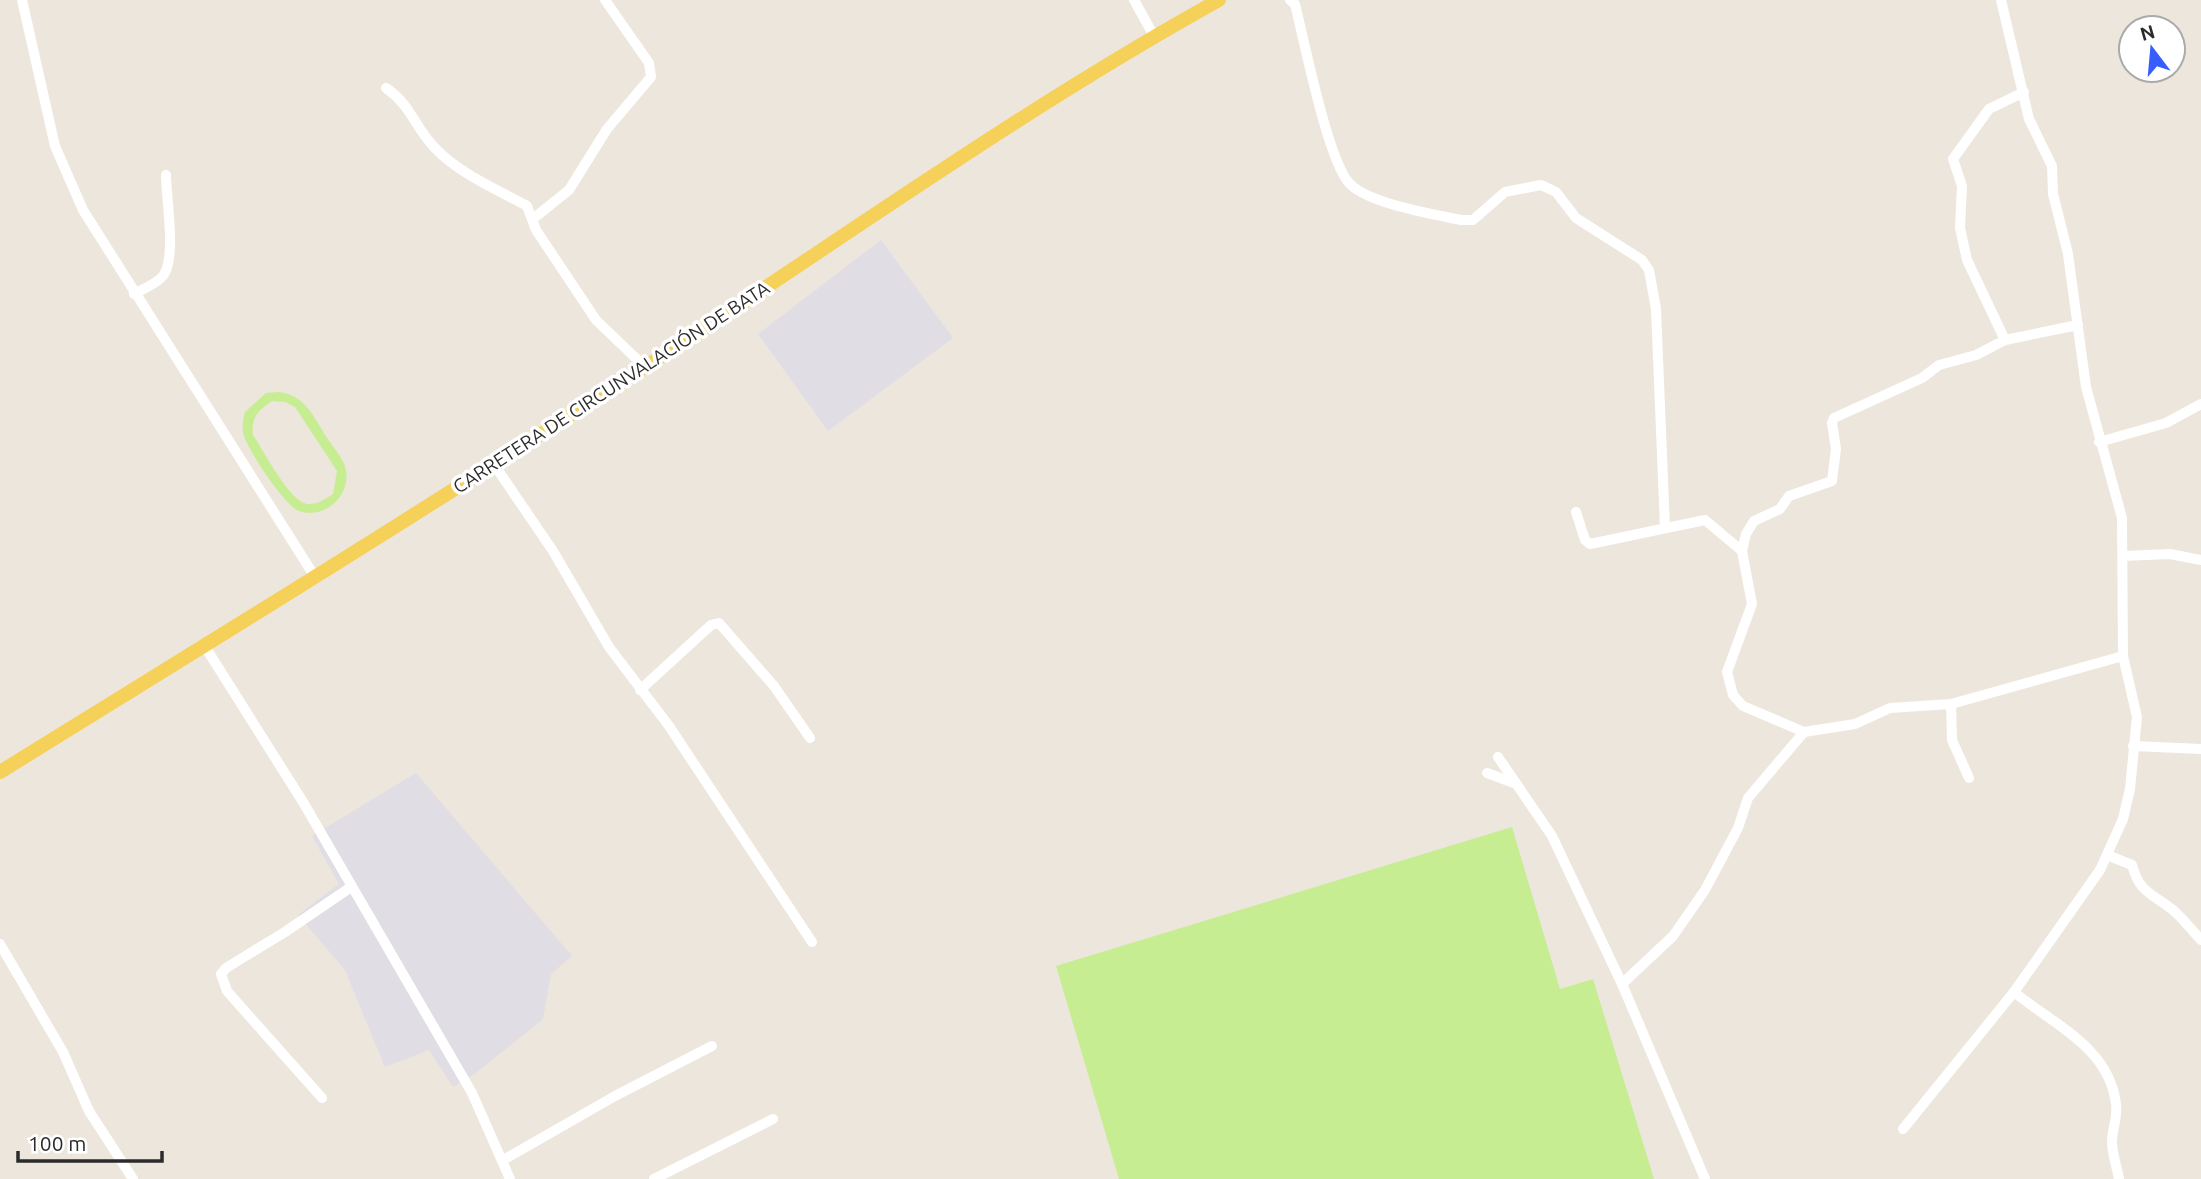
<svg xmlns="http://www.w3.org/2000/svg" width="2201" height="1179" font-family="Ubuntu,sans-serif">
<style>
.industrial{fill:#e0dde5}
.pitch{fill:#c7ed92;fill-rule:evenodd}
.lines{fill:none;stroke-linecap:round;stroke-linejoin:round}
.minor{stroke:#fff;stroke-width:10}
.major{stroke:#f5d159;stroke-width:14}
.labels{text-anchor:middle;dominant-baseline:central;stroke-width:7;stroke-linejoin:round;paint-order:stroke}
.street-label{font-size:19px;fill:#2b2b2b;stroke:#fff}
</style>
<rect width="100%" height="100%" fill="#ede6dc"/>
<g class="industrial">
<path d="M881,240L953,338L828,431L758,334Z"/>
<path d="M416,773L572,956L551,974L543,1019L476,1073L453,1087L429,1050L385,1067L345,970L298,915L339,884L312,836Z"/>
</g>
<g class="pitch">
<path d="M279,392C305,395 314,417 327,438C333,447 344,459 346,470C351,496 324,520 299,511C285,506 246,448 243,433C242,426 243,419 245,412L266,393ZM272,401L285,402L295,407L337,471L333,494C325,499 317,505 307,504C289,501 264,451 253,435C251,418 258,410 272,401Z"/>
<path d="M1512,827L1560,989L1593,979L1654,1179H1119L1056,966Z"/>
</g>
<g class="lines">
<g class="minor">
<path d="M22,0L55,146L83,210L315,577"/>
<path d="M1134,0L1154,36"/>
<path d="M1290,0L1295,4C1304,40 1328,162 1350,184C1370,204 1433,214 1461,220H1473L1505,192L1541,185L1556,192L1576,218L1642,260L1649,270L1656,309L1665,528"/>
<path d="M2001,0L2029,119L2052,166L2053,194L2068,254L2086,387L2122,518L2123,656L2137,717L2130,789L2123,819L2100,870L2014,992C2054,1025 2109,1047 2116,1104C2118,1117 2112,1129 2112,1142C2112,1154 2117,1167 2119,1179"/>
<path d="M386,88C411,105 414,126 434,147C458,173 496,189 527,206L536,230L596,320L645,367"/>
<path d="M534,218L569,190L607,129L651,77L649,63L605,0"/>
<path d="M134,294C143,289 156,284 163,276C177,258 166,198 166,175"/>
<path d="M2078,325L2005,340L1976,355L1939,365L1922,378L1834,418L1832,423L1836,449L1832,481L1789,496L1780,509L1754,521L1746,534L1742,551L1752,604L1727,672L1733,695L1743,706L1804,732L1855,724L1890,708L1951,704L2123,656"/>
<path d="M2005,340L1967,260L1960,228L1962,186L1953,159L1989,109L2024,92"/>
<path d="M2099,442L2166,423L2201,404"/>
<path d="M493,463L553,551L609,647L669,726L812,942"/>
<path d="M1576,512L1585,540L1590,544L1705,520L1742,551"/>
<path d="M2123,556L2170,554L2201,560"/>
<path d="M204,645L303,802L472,1093L510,1179"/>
<path d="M640,690L711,625L719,623L774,686L810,738"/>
<path d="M1951,704L1952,740L1969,778"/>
<path d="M2133,746L2201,749"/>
<path d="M1498,757L1552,836L1622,984L1705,1179"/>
<path d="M1487,773L1514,783"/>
<path d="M2107,855L2132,865C2140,894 2152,893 2173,910C2183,919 2192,930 2201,940"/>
<path d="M0,944L63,1052L89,1111L133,1179"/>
<path d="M1622,984L1673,936L1705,890L1738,828L1748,798L1804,732"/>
<path d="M322,1098L227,991L221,974L226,968L285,932L351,887"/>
<path d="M1903,1129L2014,992"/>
<path d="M503,1160L615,1096L712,1046"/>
<path d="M654,1179L773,1119"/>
</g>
<path class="major" d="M0,772C232,629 465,485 694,335C867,221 1037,101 1219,0"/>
</g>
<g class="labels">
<g class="street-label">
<text transform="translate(611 387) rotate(-33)">CARRETERA DE CIRCUNVALACIÓN DE BATA</text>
</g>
</g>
<g transform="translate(2152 49) rotate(344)"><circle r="33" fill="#ffffff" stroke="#aaaaaa" stroke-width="2"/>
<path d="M0-5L12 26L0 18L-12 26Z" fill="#385dff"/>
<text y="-10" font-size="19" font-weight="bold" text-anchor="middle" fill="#2b2b2b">N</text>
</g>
<path d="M18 1151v10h144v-10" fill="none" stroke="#2b2b2b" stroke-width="3.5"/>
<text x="28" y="1151" font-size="21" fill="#2b2b2b" stroke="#ffffff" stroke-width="5" paint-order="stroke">100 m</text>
</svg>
